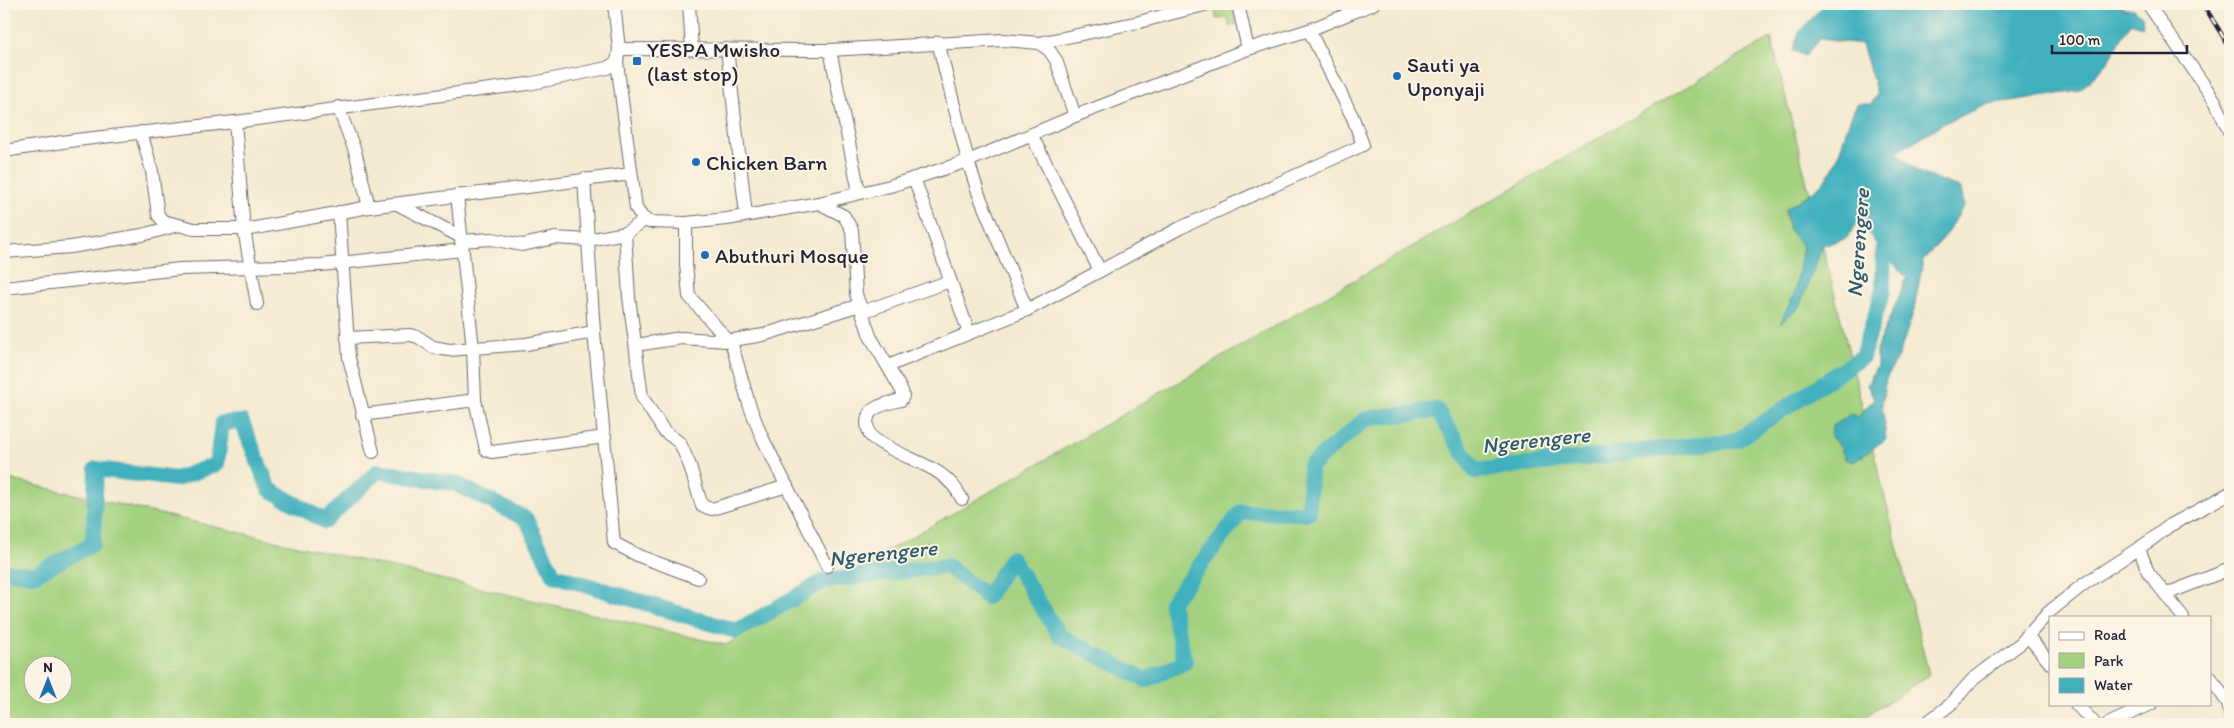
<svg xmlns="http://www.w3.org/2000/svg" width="2234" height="728" font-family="Itim,sans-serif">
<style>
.green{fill:#a4d17f;stroke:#637a5d;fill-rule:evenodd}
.water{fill:#41b0bd;stroke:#32697c}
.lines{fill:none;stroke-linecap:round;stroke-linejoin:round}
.river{stroke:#41b0bd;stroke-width:16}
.minor-casing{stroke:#6c6870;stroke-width:14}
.minor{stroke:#fff;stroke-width:12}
.rail-casing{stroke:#22223b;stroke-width:4.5}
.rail{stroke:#fcf5e5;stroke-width:2.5;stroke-dasharray:8;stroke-linecap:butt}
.poi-dot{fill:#1f6fb2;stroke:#fcf5e5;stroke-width:2}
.labels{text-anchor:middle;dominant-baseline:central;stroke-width:4;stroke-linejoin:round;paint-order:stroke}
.poi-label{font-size:21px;fill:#22223b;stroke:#fcf5e5;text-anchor:start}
.water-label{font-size:22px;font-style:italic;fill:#2e5b6f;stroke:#fcf5e5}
</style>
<rect width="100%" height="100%" fill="#fcf5e5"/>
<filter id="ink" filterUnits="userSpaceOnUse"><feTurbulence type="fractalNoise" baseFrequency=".02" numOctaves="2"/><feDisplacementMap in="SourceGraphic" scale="10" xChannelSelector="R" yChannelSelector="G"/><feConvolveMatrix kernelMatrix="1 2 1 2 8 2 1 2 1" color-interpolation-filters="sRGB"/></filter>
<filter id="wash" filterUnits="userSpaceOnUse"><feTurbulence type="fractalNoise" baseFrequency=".0096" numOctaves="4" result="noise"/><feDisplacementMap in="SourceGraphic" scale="20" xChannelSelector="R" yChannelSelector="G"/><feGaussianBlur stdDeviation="1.12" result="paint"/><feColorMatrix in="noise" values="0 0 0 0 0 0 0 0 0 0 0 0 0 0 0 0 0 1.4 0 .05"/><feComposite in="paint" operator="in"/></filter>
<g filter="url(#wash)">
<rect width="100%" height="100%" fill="#f4ead1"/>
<g class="green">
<path d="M1234,6L1236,25L1229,26L1228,18L1216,19L1215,8Z"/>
<path d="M1771,38L1929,675L1854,724H4V478L726,645ZM32,666H62V696H32Z"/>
</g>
<path class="water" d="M1825,4H2123V9H2135L2142,16L2143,26L2131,23L2105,66L2079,91L1989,104L1944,123L1897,152L1918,172L1961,188L1964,206L1946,235L1923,260L1914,310L1899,355L1886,379L1882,404L1886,439L1854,462L1845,459L1841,448L1831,437L1832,426L1851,414L1858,417L1874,399L1867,385L1877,366V349L1885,328L1907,278L1883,253L1859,221L1846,239L1823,245L1799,307L1780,324L1795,292L1803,246L1789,230L1785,210C1796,201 1810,195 1820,185C1843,163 1842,130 1857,104H1871L1877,94L1862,44L1819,39L1805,56L1793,51L1799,32Z"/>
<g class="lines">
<path class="river" d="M4,571L33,575L93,544L96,469L176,479L217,464L222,423L242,422L269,489L325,521L378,471L456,484L526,519L554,575L736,631L824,581L947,566L987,597L1011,558L1060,636L1146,680L1185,662L1171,603L1241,512L1309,513L1310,466L1366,419L1437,410L1475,471L1737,440L1862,357L1883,291L1884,230"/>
</g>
</g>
<g filter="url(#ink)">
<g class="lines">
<defs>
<g id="minor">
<path d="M689,4L692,49"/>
<path d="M1238,4L1248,49"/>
<path d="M2148,4L2215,101L2230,133"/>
<path d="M938,42L968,161L979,195L1027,310"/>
<path d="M1039,43L1139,22L1208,4"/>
<path d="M619,49L830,50L1004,40L1039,43L1049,50L1056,60L1075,116"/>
<path d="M727,49L746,215"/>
<path d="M830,50L859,192"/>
<path d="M617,62L636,208L642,217L649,222L686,223L727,219L819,203L890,186L968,161L1075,116L1248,49L1309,30L1373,4"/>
<path d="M338,107L355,151L369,207"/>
<path d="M235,122L244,229L257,304"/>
<path d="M141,132L152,171L158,215L163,221L194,229H250L369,207L631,174"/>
<path d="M1032,136L1100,271"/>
<path d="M4,151L76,140L235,122L528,84L607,68L617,62L619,49L614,4"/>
<path d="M914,178L969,333"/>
<path d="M584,179L594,332L614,543L639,556L698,578"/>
<path d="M457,195L473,349L475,400L486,450L492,452L605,437"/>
<path d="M819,203L844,216L852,230L856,294L870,336L902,391L903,396L901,400C881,405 859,408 870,435C874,440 880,443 886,446C916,464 945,466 962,499"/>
<path d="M397,204L461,237"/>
<path d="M339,212L349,358L373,452"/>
<path d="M686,223V264L689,296L732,345L749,404L761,435L827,566"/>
<path d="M625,233L629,297L642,397L664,431L680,443L690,466L702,506L712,509L787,486"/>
<path d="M461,241L492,239L522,245L555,238L588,240L625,233L645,220"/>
<path d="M4,252L71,247L142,235L179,225"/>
<path d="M4,288L180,269L321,265L462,250"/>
<path d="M862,312L950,281"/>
<path d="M347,338L410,335L418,337L433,347L449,350L526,344L594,332"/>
<path d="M636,345L681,338L727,341L763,335L860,305"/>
<path d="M888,366L1027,310L1180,228L1363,145L1353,118L1309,30"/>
<path d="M362,415L475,400"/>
<path d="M2139,548L2148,572L2183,617"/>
<path d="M2166,594L2230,569"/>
<path d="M2027,635L2050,663"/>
<path d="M2210,677L2228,703L2230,714"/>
<path d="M2076,704L2095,724"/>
<path d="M1925,724L1951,704L1972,680L2021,643L2049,612L2084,584L2151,540L2169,526L2230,493"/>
<path d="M2108,724L2151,704"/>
</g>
</defs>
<use href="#minor" class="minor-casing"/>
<use href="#minor" class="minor"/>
<defs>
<path id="rail" d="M2203,4L2230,48"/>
</defs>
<use href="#rail" class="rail-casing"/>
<use href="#rail" class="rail"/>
</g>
</g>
<g class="poi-dot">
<rect x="632" y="56" width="10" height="10" rx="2.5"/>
<circle cx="1397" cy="76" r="5"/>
<circle cx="696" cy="162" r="5"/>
<circle cx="705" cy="255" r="5"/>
</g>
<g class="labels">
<g class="poi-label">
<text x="647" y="49">YESPA Mwisho<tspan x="647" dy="24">(last stop)</tspan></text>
<text x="1407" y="64">Sauti ya<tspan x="1407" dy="24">Uponyaji</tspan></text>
<text x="706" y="162">Chicken Barn</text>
<text x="715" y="255">Abuthuri Mosque</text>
</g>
<g class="water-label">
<text transform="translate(1858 243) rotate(-86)">Ngerengere</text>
<text transform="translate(1536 440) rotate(-6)">Ngerengere</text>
<text transform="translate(883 553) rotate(-6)">Ngerengere</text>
</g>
</g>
<rect width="2234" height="728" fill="none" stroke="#fcf5e5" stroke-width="20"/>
<rect x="2049" y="616" width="162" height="90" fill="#fcf5e5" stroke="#a5a1a1"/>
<rect x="2059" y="632" width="25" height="8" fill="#ffffff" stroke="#a5a1a1"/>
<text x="2094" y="640" font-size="15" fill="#22223b">Road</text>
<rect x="2059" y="653" width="25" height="15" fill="#a4d17f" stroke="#a5a1a1"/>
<text x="2094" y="666" font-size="15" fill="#22223b">Park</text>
<rect x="2059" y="678" width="25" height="15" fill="#41b0bd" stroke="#a5a1a1"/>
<text x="2094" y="690" font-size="15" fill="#22223b">Water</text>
<g transform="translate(48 680)"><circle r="24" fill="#fcf5e5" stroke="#a5a1a1"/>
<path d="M0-4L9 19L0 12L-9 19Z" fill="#1f6fb2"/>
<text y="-8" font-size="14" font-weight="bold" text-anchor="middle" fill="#22223b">N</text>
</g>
<path d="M2052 45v8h135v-8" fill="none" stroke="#22223b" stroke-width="2.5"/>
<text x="2059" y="45" font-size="15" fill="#22223b" stroke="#fcf5e5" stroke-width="4" paint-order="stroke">100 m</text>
</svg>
